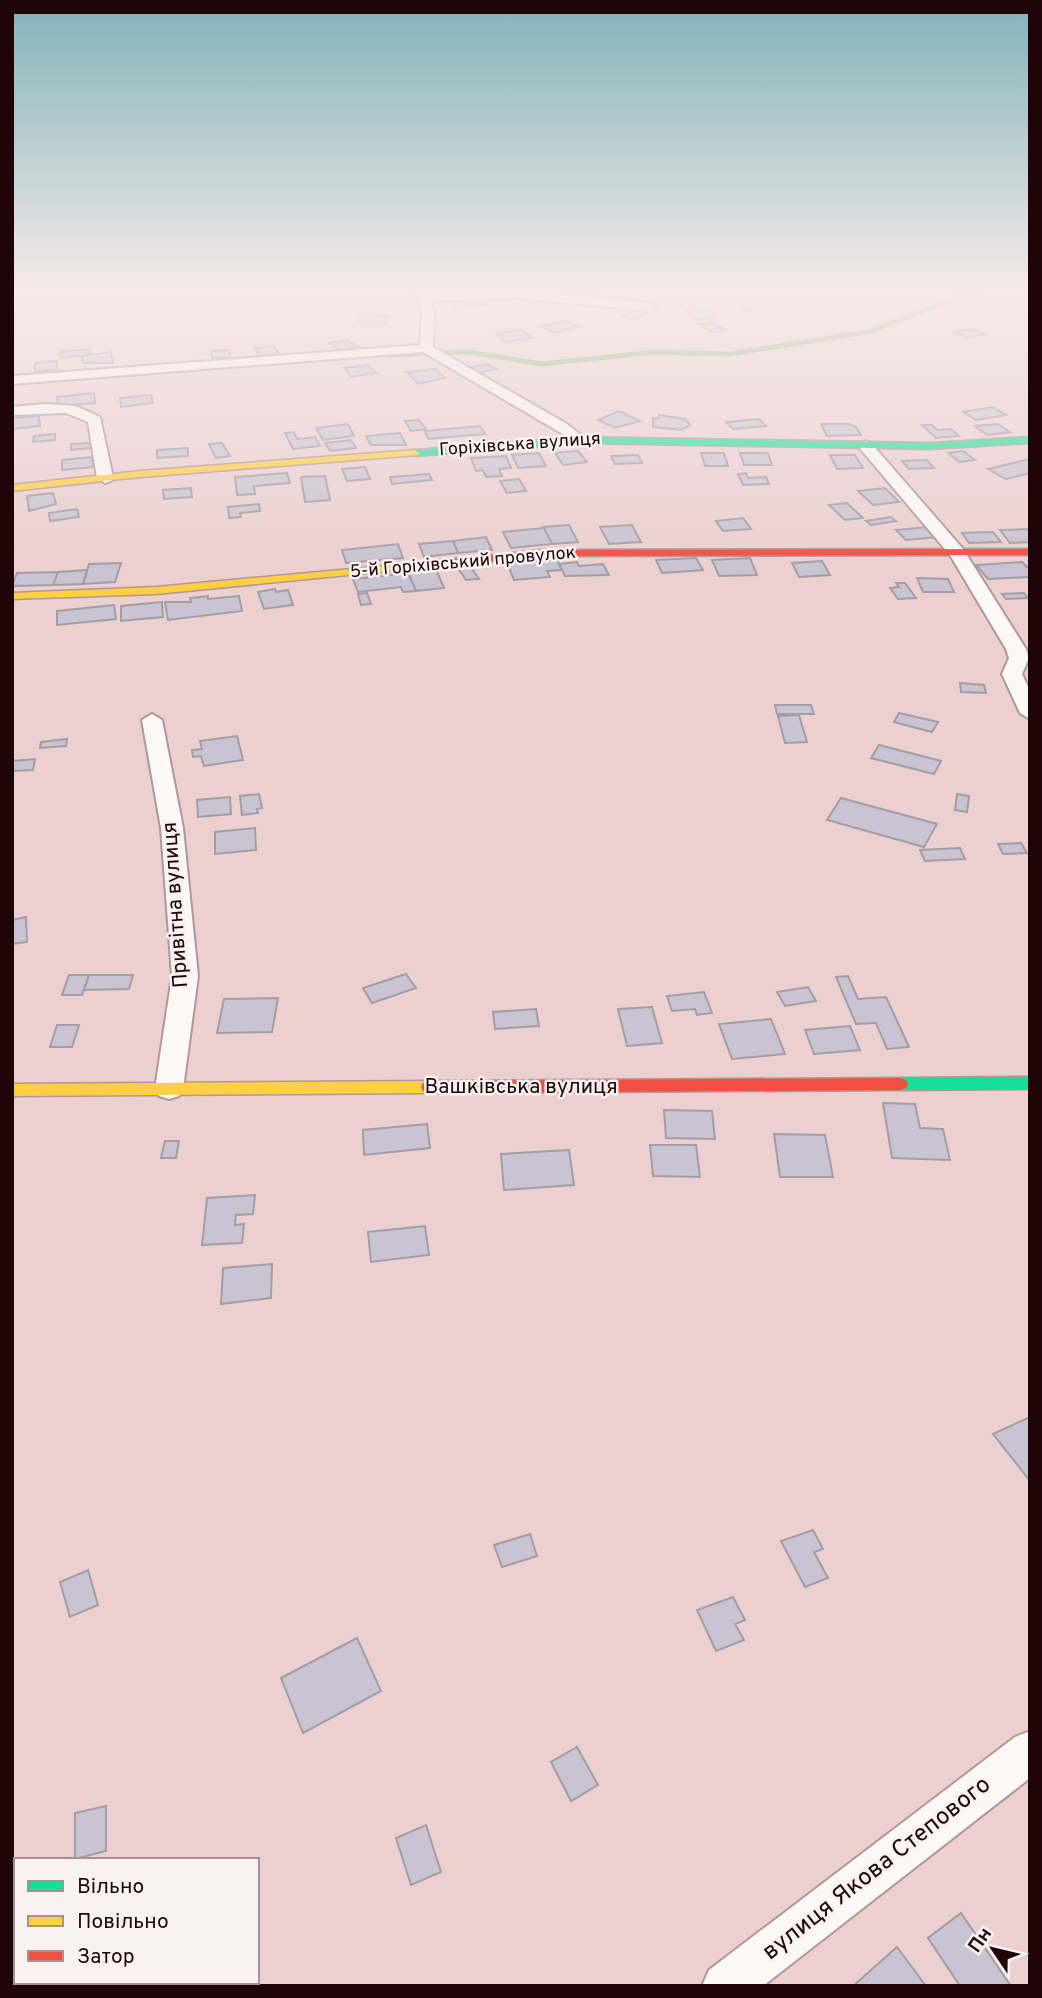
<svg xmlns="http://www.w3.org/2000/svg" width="1042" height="1998" font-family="Overpass,sans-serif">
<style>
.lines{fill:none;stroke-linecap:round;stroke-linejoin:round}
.stream{stroke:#88ae75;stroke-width:5}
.building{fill:#c8c4d1;stroke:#a49da7;stroke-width:2}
.street-casing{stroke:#b19797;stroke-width:4}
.fast-casing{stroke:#b19797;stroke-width:3}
.slow-casing{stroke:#b19797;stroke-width:3}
.jam-casing{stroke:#b19797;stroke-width:3}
.street{fill:#fcf8f8;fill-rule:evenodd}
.fast{fill:#16e098;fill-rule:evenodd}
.slow{fill:#ffcf43;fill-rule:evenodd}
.jam{fill:#f24e42;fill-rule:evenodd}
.labels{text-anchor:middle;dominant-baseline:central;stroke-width:5;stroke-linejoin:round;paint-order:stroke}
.far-street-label{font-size:18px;fill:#1f0506;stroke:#faf1f1}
.street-label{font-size:21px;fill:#1f0506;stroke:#faf1f1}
.near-street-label{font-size:24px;fill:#1f0506;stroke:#faf1f1}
</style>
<rect width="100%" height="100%" fill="#ebd0cf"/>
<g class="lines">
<path class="stream" d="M387,355L468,352L542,364L654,352L730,354L868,332L982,288"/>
</g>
<g class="building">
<path d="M479,297L487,304L456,308L449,300Z"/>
<path d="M754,304L767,308L751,312L738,308Z"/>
<path d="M707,309L718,317L696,320L685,311Z"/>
<path d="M634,310L648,313L636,319L623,316Z"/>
<path d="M359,314H381V316H388L387,324H359Z"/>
<path d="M565,321L579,327L554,333L540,326Z"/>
<path d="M711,322L726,330L713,332L699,324Z"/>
<path d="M972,329L985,334L967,338L954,332Z"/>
<path d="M522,330L532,338L506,342L496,333Z"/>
<path d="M347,340L358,347L341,350L329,343Z"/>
<path d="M274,346L279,354L259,356L255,348Z"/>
<path d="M89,349L90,355L61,358L60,352Z"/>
<path d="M229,350L230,357L212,358L211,351Z"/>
<path d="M111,352L113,363H83L82,356Z"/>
<path d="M57,361V370L35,372V363Z"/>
<path d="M486,364L496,369L478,373L469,368Z"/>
<path d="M368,365L376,373L351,377L344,368Z"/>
<path d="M435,369L445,378L418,384L407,372Z"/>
<path d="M94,393L95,403L58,406L57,397Z"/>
<path d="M151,395L153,403L121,407L120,398Z"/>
<path d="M993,407L1006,415L976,420L963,412Z"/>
<path d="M619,411L640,421L615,428L598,420Z"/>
<path d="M659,415L685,419L690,425L682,430L653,427V418H659Z"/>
<path d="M39,416L40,426L12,429V418Z"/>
<path d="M759,419L766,426L733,429L726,422Z"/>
<path d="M419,420L426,429L411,431L405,421Z"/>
<path d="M348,424L354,436L323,440L316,428Z"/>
<path d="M821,424H848L856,427L861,435L827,436Z"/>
<path d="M998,424L1010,432L987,435L975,426Z"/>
<path d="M922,425H932L937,430L951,429L959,436L936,438Z"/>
<path d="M480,426L485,434L428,439L425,431Z"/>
<path d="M294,432L297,439L315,437L320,446L293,449L285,433Z"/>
<path d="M400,433L406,445H371L366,436Z"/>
<path d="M55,434V440L33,442L34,436Z"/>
<path d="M351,440L356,448L330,451L325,443Z"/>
<path d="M91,443V448L71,450V444Z"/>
<path d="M222,443L230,456L216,458L209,444Z"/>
<path d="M188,448V456L157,458V450Z"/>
<path d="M578,451L587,462L563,465L555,453Z"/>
<path d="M963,451L975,460L959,462L948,453Z"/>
<path d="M539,453L546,466L518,468L512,455Z"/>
<path d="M701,453H724L728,466H705Z"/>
<path d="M740,453H768L772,465H744Z"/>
<path d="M638,455L642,463L615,464L611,456Z"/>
<path d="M830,455H855L863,468L837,469Z"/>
<path d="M506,456L511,468L499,469L502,476L486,477L483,470L476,471L471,458Z"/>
<path d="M92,457L93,467L62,470V460Z"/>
<path d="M1030,459V473L1006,479L988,469Z"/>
<path d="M927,460L934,468L909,469L902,461Z"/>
<path d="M365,467L370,479L347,481L342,469Z"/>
<path d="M287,473L290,483L254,486L255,494L237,495L235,477Z"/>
<path d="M746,473L748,478L766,477L769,484L743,485L738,474Z"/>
<path d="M429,474L432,480L392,484L390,477Z"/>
<path d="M325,476L330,500L305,502L301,477Z"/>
<path d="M519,479L526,491L507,493L500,481Z"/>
<path d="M191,488L192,497L164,499L163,490Z"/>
<path d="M885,488L899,502L873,505L858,491Z"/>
<path d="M53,493L56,504L29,511L27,496Z"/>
<path d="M847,503L863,518L845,520L829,505Z"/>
<path d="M259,504L260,511L240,513L241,517L229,518L228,507Z"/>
<path d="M77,509L79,517L50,521L49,513Z"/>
<path d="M891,517L896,521L871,525L866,521Z"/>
<path d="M743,518L751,529L723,531L716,521Z"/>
<path d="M569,525L578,542L552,544L543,527Z"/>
<path d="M632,525L641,542L609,544L600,527Z"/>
<path d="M929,527L939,537L906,540L896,530Z"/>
<path d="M544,528L552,544L511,548L503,532Z"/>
<path d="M1030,529V542L1010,543L1000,530Z"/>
<path d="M993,532L1001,542L969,543L962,533Z"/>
<path d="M486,537L492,550L458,553L453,541Z"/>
<path d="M453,541L458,553L424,557L419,544Z"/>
<path d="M398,544L403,558L346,563L342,550Z"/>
<path d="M696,558L703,570L662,573L656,560Z"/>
<path d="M750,558L757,575L719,576L712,560Z"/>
<path d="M557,559L562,570L547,571L550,577L514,580L507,563Z"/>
<path d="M822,561L830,575L799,577L792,563Z"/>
<path d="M577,562L579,566L603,564L609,575L565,576L559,564Z"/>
<path d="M1022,562L1030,570V577L988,579L976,565Z"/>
<path d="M121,563L115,582L83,584L89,564Z"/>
<path d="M470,566L479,579L466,580L458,568Z"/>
<path d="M436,569L444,588L416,591L408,573Z"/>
<path d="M87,570L83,584L53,585L58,572Z"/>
<path d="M58,572L53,585L12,586L17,573Z"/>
<path d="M408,573L416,591L403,592L401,587L358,592L353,579Z"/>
<path d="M917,578L948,579L954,592H923Z"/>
<path d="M896,583H905L916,598L898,599L890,588L899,587Z"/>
<path d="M275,589L276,592L288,590L293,605L264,609L258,592Z"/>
<path d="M367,593L371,604L361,605L358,594Z"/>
<path d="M1024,593L1028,598L1006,599L1002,594Z"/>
<path d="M208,596V599L239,596L242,611L168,620L165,602H191L190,598Z"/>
<path d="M162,602L163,617L121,621V606Z"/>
<path d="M114,605L116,619L57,625V611Z"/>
<path d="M960,683L984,685L986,693L961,692Z"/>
<path d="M775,705H811L814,714H777Z"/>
<path d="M899,713L938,722L932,732L894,722Z"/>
<path d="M799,715L807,742L785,743L778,716Z"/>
<path d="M237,736L243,760L204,766L201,756L193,757L192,750L202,749L200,741Z"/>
<path d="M67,739L66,746L40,748L41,742Z"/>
<path d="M879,745L941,761L934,774L871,758Z"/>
<path d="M35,759L33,770L12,771V761Z"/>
<path d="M259,794L262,808L257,809L258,813L242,815L240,796Z"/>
<path d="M957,794L969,796L967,812L955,810Z"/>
<path d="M230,797L231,814L198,817L197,800Z"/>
<path d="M841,798L937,824L924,847L827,820Z"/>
<path d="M255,828L256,850L215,854V832Z"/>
<path d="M1021,843L1027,853L1003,854L998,844Z"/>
<path d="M960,848L965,859L925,861L920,850Z"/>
<path d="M26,917L27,942L12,944V920Z"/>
<path d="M406,974L416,988L372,1003L363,988Z"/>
<path d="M69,975H89L82,995H62Z"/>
<path d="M89,975H133L129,989L84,990Z"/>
<path d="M848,976L858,999L886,997L909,1047L887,1049L876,1023L856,1024L836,977Z"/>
<path d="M808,987L816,1001L785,1006L777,992Z"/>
<path d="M704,992L712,1013L697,1015L695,1009L672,1011L667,996Z"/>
<path d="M278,998L272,1032L217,1033L224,999Z"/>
<path d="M652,1007L662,1043L627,1046L618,1009Z"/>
<path d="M536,1009L539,1026L495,1029L493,1012Z"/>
<path d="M771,1019L785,1054L732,1059L719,1024Z"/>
<path d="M57,1025H79L72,1047H50Z"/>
<path d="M850,1026L860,1050L814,1054L805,1030Z"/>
<path d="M883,1103L915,1104L920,1128L943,1129L950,1160L892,1158Z"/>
<path d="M664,1110L712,1111L715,1139L666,1138Z"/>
<path d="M427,1124L430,1148L364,1155L363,1130Z"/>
<path d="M774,1134L825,1135L833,1177H780Z"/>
<path d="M165,1141H179L176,1158H161Z"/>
<path d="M650,1145H696L700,1177L653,1176Z"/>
<path d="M569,1150L574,1185L504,1190L501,1154Z"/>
<path d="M255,1195L253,1214L236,1215L235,1225L244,1224L242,1243L202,1245L207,1198Z"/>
<path d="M425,1226L429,1255L371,1262L368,1232Z"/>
<path d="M272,1264L271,1298L221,1304L223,1268Z"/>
<path d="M1030,1417V1481L993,1434Z"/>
<path d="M813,1530L823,1549L814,1552L828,1578L805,1587L781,1541Z"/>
<path d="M530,1534L537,1556L502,1567L494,1545Z"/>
<path d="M88,1570L98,1605L70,1617L60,1582Z"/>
<path d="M733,1597L745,1620L735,1624L744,1640L716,1651L697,1610Z"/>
<path d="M357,1638L381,1691L303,1733L281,1678Z"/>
<path d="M577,1747L598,1785L571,1801L551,1762Z"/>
<path d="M106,1806V1851L75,1859V1813Z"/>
<path d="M426,1825L441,1872L411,1885L396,1838Z"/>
<path d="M961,1913L1011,1986H960L928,1938Z"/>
<path d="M897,1947L926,1986H853Z"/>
</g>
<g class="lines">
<defs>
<g id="street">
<path d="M415,288H427L429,294L516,290L652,303L658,307L652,311L516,298L431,301L434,313L433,347L567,424L587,440L580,444L423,352L12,384V376L420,345L422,313Z"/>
<path d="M45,404L76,406L100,417L113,478L111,481L105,483L97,478L88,422L66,413L12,415V407Z"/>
<path d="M866,441L871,443L963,549L1026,649L1029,658L1022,674L1030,691V719L1020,713L1002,674L1009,658L1006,649L950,555L858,446Z"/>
<path d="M152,714L162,720L183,828L198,976L183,1089L179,1096L169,1099L159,1096L155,1089L172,976L161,828L142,720Z"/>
<path d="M1030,1731V1778L763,1986H702L709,1970L1015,1737Z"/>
</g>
<g id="fast">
<path d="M580,437L930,443L1030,437V443L930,449L580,443L415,456L410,453L415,450Z"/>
<path d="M1030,1077V1089L900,1090L894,1088L892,1084L894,1080L900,1078Z"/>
</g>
<g id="slow">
<path d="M415,450L420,453L418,455L140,477L12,491V485L140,471Z"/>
<path d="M395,565L400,568L399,570L156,594L12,599V593L156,587Z"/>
<path d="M429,1081L435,1083L437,1087L435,1091L429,1093L12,1096V1084Z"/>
</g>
<g id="jam">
<path d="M1030,549V555L542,556L395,571L390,568L395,565L542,550Z"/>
<path d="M900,1078L906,1080L908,1084L906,1088L900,1090L429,1093L423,1091L421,1087L423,1083L429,1081Z"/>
</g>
</defs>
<use href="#street" class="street-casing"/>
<use href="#fast" class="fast-casing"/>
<use href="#slow" class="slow-casing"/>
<use href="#jam" class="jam-casing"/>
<use href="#street" class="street"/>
<use href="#fast" class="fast"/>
<use href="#slow" class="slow"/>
<use href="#jam" class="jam"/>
</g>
<linearGradient id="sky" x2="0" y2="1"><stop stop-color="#81b2ba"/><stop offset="0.51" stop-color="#f6eae9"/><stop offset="1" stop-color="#f6eae9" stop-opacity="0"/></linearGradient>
<rect width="1042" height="567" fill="url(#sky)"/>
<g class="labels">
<g class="far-street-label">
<text transform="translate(520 445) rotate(-4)">Горіхівська вулиця</text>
<text transform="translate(463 563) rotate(-5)">5-й Горіхівський провулок</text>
</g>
<g class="street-label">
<text transform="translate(176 905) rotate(-94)">Привітна вулиця</text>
<text x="521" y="1087">Вашківська вулиця</text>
</g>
<g class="near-street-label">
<text transform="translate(877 1869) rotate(-38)">вулиця Якова Степового</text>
</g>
</g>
<rect width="1042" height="1998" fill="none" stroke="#1f0506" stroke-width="28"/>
<rect x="14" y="1858" width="245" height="126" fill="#faf1f1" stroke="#a29393" stroke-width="2"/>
<rect x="28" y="1881" width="35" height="10" fill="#16e098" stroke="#a29393" stroke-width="2"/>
<text x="77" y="1893" font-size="21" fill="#1f0506">Вільно</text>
<rect x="28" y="1916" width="35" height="10" fill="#ffcf43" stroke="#a29393" stroke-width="2"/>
<text x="77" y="1928" font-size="21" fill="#1f0506">Повільно</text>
<rect x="28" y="1951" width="35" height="10" fill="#f24e42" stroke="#a29393" stroke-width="2"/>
<text x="77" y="1963" font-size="21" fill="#1f0506">Затор</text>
<g transform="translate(993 1949) rotate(305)" stroke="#faf1f1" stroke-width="5" paint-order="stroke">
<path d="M0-5L12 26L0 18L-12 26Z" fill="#1f0506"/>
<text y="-10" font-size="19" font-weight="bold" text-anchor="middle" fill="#1f0506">Пн</text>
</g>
</svg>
